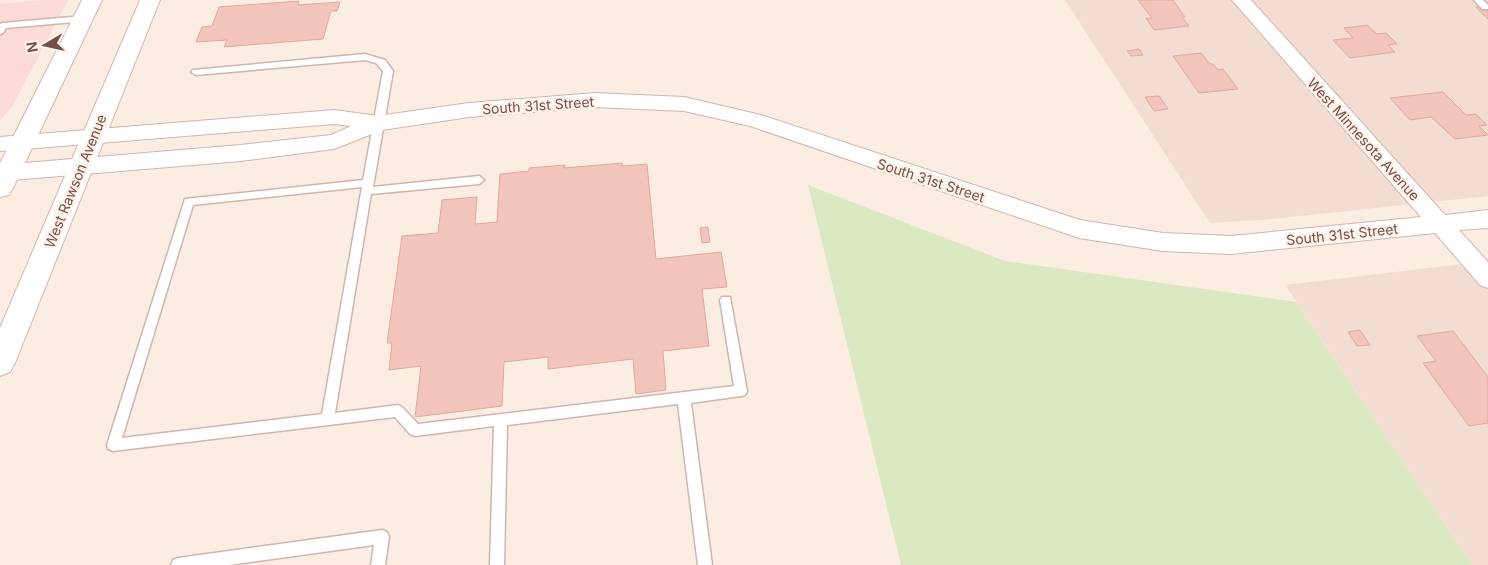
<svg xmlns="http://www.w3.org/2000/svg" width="1488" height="565" font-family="Inter,sans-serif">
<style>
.residential{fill:#f3ddd2}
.commercial{fill:#fcdad7}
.green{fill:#dae9c2}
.building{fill:#f1c5bb;stroke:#e3a89c}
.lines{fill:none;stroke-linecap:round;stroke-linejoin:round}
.lane-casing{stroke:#cfb5ad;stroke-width:3}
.street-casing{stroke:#cfb5ad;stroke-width:2}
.secondary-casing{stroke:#d4b5ac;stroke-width:2}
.lane{fill:#fff;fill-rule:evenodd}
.street{fill:#fff;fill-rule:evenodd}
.secondary{fill:#fff;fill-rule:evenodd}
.labels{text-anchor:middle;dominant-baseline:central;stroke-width:5;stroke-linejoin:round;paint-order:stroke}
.street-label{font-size:14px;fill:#734f4a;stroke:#fff2e9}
</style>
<rect width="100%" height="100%" fill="#fcede3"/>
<g class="residential">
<path d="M1065,0H1488V196L1262,220L1210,223Z"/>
<path d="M1488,261V565H1472L1285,285Z"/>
</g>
<path class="commercial" d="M43,0H68L12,107L0,120V4Z"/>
<path class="green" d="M808,185L1005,261L1296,302L1472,565H901Z"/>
<g class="building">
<path d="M1138,0H1173L1185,17H1182L1189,26L1154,30L1146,18H1152Z"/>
<path d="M299,1L298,5L340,2L337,11H331L323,39L224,47L227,40L196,42L202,27L212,26L219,7Z"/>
<path d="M1488,6V19L1476,7Z"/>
<path d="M1367,25L1377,34L1386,33L1397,44L1388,45L1395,52L1350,58L1333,40L1353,38L1344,28Z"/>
<path d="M1139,49L1143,55L1131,56L1127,51Z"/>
<path d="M1201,53L1210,64H1213L1218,70L1223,69L1238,89L1199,93L1173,56Z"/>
<path d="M1443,92L1466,115L1476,114L1487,125L1479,126L1488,135L1455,139L1431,117L1410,120L1390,98Z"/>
<path d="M1159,96L1168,109L1154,111L1145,97Z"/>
<path d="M622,163V166L647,164L656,259L721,252L727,287L702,289L709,346L663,351L666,390L636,394L633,359L548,369V357L504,362L502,406L415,417L421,366L389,370L392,343H387L402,236L438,233L442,200L477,197L475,224L497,222L500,174L529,171V168L565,165L564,168Z"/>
<path d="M708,227L710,242L702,243L700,228Z"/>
<path d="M1360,330L1370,345L1357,346L1348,332Z"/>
<path d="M1453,331L1488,377V423L1469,426L1423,363L1436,361L1417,336Z"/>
</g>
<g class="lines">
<defs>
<g id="lane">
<path d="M1474,0H1483L1488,5V9H1482Z"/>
<path d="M83,16L87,19L86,21L6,28L3,33L0,34V24L3,23Z"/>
<path d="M365,54L385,60L393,71L373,187L479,176L484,180L479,184L371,194L335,413L398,405L402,407L418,424L734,386L720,300L722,297H730L747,391L745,395L741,396L691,403L712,565H698L678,404L507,425L504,565H490L494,426L415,436L410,434L395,417L113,451L108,449L107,445L185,199L363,180L383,71L376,63L365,60L196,75L191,72L193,70ZM362,187L322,414L122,438L193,205Z"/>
<path d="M382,530L387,532L389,537L385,565H371L374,545L229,565H171L173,560L178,558Z"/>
</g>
<path id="street" d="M1232,0H1251L1445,215L1488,210V228L1459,230L1488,262V288L1480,285L1435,233L1231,254L1163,251L1079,238L750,126L684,111L595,107L469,117L382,130L334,149L241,161L0,181V165L241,145L331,135L351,126L334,124L0,151V137L334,110L378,116L469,103L595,93L684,97L761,115L1080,220L1163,233L1231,236L1421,217Z"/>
<g id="secondary">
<path d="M82,0H102L13,188L9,195L0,197V163Z"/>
<path d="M140,0H160L15,363L10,372L0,376V328Z"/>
</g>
</defs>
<use href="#lane" class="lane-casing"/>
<use href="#street" class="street-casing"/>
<use href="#secondary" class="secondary-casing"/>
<use href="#lane" class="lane"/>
<use href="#street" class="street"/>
<use href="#secondary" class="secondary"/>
</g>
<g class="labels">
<g class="street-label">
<text transform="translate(538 105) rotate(-4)">South 31st Street</text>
<text transform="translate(1364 139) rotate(48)">West Minnesota Avenue</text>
<text transform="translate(931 180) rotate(18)">South 31st Street</text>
<text transform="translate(75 181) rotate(-68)">West Rawson Avenue</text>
<text transform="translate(1342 234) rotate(-6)">South 31st Street</text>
</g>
</g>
<g transform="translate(45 45) rotate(261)" stroke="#fff2e9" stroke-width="4" paint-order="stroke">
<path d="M0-4L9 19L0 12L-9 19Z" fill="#734f4a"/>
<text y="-8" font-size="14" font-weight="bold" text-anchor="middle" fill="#734f4a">N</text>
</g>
</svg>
